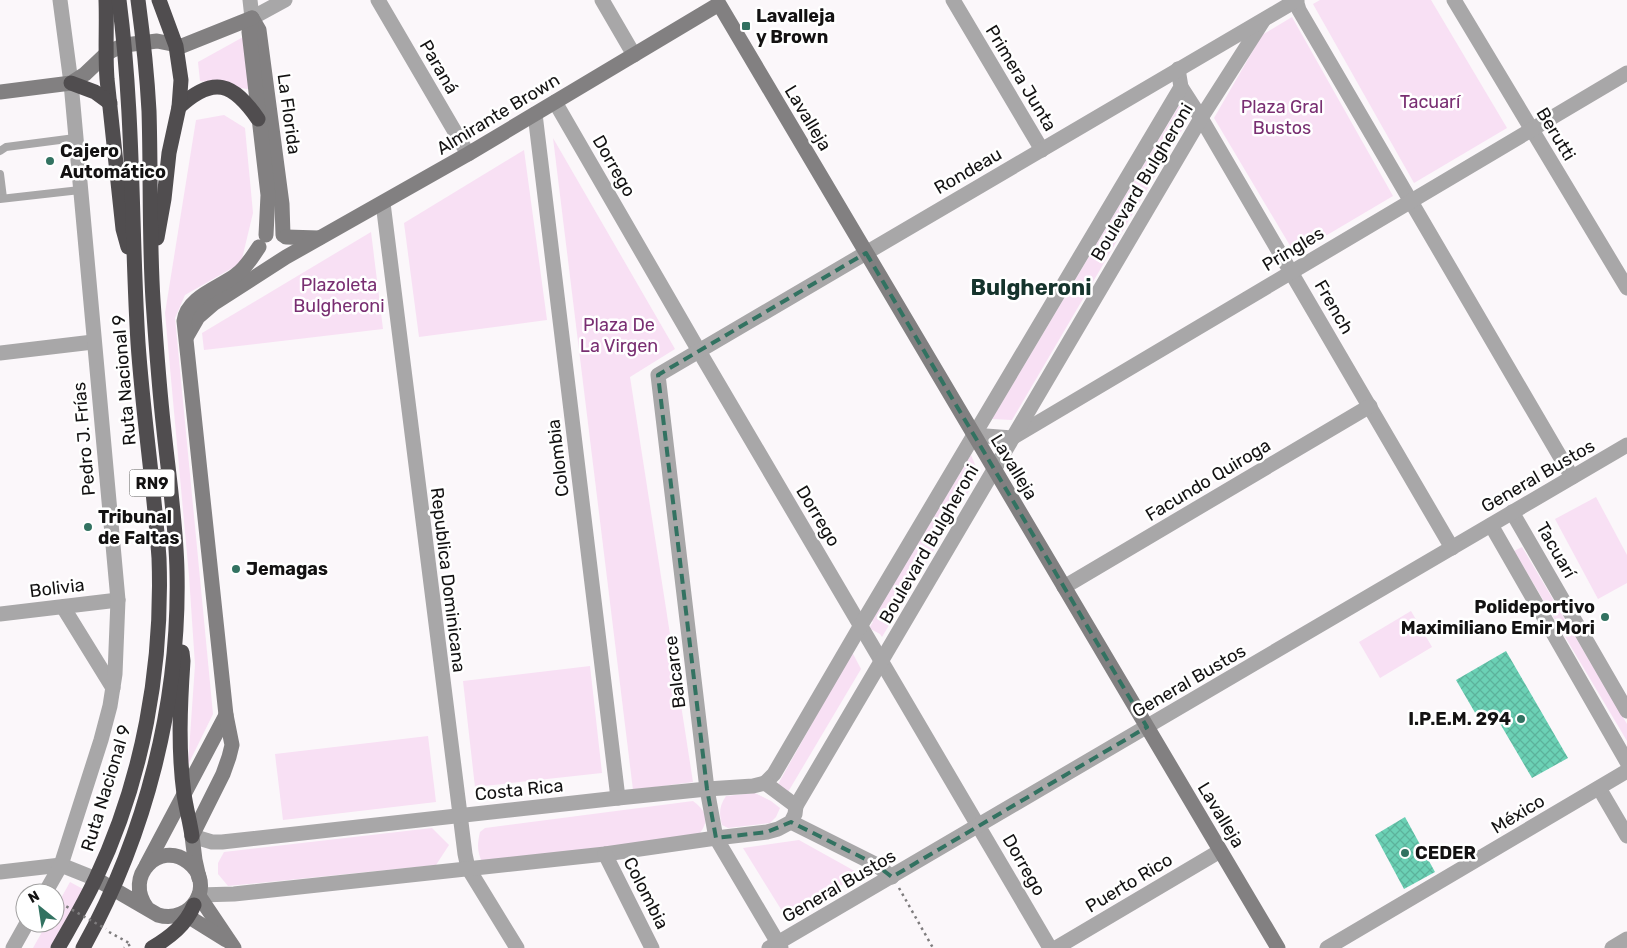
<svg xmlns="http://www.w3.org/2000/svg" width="1627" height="948" font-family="Rubik,sans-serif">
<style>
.green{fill:#f8e0f4}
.building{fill:url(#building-cross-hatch)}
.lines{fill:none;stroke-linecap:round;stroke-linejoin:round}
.path{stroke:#7e7c7d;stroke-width:2.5;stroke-dasharray:2.5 4;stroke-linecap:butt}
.lane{stroke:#a8a7a8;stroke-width:8}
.street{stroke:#a8a7a8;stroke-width:15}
.secondary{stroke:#828081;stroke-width:15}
.highway{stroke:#504d4f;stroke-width:15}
.path-bridge{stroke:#7e7c7d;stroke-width:2.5;stroke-dasharray:2.5 4;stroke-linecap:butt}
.marked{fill:none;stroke:#327261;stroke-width:4;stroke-dasharray:10 6;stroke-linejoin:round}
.poi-dot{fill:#327261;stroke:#fff;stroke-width:2}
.labels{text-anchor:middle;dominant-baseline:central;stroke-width:5;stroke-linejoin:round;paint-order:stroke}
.shield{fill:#fff;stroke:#5a5959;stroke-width:1}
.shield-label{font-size:16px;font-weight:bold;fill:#131212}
.poi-label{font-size:18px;font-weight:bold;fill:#131212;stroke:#fff;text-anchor:start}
.street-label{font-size:18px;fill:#131212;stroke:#fff}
.park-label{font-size:18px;fill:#792f72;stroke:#fff}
.district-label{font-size:22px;font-weight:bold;fill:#15342c;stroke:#fff}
</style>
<defs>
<pattern id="building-cross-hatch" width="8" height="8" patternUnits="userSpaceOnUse" patternTransform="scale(1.25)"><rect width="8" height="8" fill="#6bd1b5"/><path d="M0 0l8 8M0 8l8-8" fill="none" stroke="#5cb29b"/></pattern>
</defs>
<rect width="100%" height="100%" fill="#fbf7fa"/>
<g class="green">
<path d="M1320,0H1431L1507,128L1414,183L1313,4Z"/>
<path d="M1292,17L1393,196L1295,254L1214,118L1262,35Z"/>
<path d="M245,36L253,90L200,81L198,62Z"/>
<path d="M1180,104L1186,123L1012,420L992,419Z"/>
<path d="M224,115L245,128L253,213L241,263L185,295L175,318L213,714L188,765L195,665L189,576L165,313L196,120Z"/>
<path d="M553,138L675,349L630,377L693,782L633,790Z"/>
<path d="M524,150L547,320L419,337L404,223Z"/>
<path d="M371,232L383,329L204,350L202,333Z"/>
<path d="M971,455L979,474L882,637L880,634L869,628L873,622L871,620Z"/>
<path d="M1596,497L1627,555V583L1598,599L1555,519Z"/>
<path d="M1522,547L1627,724V741L1514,551Z"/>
<path d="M1411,611L1432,647L1380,678L1359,642Z"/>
<path d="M852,652L861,669L788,792L777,786Z"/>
<path d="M590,666L602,773L475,787L463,681Z"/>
<path d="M428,736L436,802L283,820L275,754Z"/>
<path d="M755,793L771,801L780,808L776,817L770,823L728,828L722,825C719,814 719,806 726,796Z"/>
<path d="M693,801C707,811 710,822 698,835L483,864C477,852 477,845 480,832L485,828Z"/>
<path d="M432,828L449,845L436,865L228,886L218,874V863L224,852Z"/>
<path d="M799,840L860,874L787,919L743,848Z"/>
<path d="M70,882L83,889L50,948H33L47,923H55V909Z"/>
</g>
<g class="building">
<path d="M1506,651L1568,758L1532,778L1495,715L1481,723L1456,680Z"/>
<path d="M1405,817L1435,872L1404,889L1375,835Z"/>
</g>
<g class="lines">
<g class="path">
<path d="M899,888L933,948"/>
<path d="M109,932L131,944L124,948"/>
</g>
<g class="lane">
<path d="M0,151L6,147L75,138"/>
<path d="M0,174L3,198"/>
<path d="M0,199L80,190"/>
</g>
<g class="street">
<path d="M250,0L252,18L285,0"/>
<path d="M378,0L468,154"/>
<path d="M602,0L634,55"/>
<path d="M953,0L1042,150"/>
<path d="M1296,0L1299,10L1572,477"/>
<path d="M1454,0L1627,288"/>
<path d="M1181,87L1201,118L1452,548"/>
<path d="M555,102L699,351L1050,948"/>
<path d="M535,114L618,798"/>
<path d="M383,203L465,854L468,868L517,948"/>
<path d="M0,353L93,342"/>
<path d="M973,435L1012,438L1627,73"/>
<path d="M1512,512L1627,711"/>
<path d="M1491,525L1627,762"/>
<path d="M1064,587L1370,406"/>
<path d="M63,607L113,688"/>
<path d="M0,614L118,600"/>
<path d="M765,783L774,774L861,625L1181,87L1178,69"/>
<path d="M1599,788L1627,836"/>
<path d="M796,806L1201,118L1263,21"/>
<path d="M791,822L875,864L892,877"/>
<path d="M192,836L212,842H222L618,798L707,789L753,786L765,783L796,806L795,814L791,822L778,829L767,832L716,838L605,854L234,894L199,895"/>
<path d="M605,854L652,948"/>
<path d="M0,872L61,865L96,879"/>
<path d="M45,893L61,865L101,740L110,706L115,674L118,600L71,83L60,0"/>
<path d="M13,948L27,923"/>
<path d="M769,948L1627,445"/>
<path d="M781,948L716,838L707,789L658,375L1297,0"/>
<path d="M1056,948L1220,851"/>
<path d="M1327,948L1627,771"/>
<path d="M1612,948L1627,939"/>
</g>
<g class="secondary">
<path d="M252,18L259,30L282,204L283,235"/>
<path d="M251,27L249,32L268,195L266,235"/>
<path d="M0,92L71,83L85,74L105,55L113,50L125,45L157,41L182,46L252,18"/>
<path d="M286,237L319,238"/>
<path d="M187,336L198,317L213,304L286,257L468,154L719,4L1278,948"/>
<path d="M146,866L226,715"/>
<path d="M199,878L195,860L192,836L223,774L229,757L232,745L226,715L184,321C187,297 219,288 236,275C246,268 252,257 259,247"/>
<path d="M96,879L158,915C191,925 217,884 188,862C160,840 123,876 147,908"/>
<path d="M199,896L234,948"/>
<path d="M182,915L189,917L226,940"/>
</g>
<g class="highway">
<path d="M106,0C107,27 105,53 107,79L123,229L128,247"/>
<path d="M71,83L95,92L110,103"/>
<path d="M179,107C214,75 233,83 258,119"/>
<path d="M157,238L164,199L169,153L179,107L181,80L176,46L159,0"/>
<path d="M182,652L183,661C180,705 178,750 184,794C186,808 190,822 192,836"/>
<path d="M58,948C71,925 85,902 96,878C143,779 163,667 159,558C154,486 143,415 138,343C131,229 134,114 119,0"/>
<path d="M83,948C146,835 180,701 177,571C176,524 169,478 164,431C159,387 156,344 153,300C149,237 151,174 149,111C147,74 143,37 138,0"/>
<path d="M152,948C170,937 186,925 194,905"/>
</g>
<path class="path-bridge" d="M55,900L106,929"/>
</g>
<path class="marked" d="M866,253L1147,727L892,877L875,864L791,822L767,832L716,838L707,789L658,375Z"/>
<g class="poi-dot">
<rect x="741" y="21" width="10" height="10" rx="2.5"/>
<circle cx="50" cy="161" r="5"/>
<circle cx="88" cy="527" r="5"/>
<circle cx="236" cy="569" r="5"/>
<circle cx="1605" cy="617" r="5"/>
<circle cx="1521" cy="719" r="5"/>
<circle cx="1405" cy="853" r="5"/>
</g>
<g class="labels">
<rect class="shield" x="129.5" y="469.5" width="45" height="27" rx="4"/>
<g class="shield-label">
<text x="152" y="483">RN9</text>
</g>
<g class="poi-label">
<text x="756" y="16">Lavalleja<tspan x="756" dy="21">y Brown</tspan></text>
<text x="60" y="151">Cajero<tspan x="60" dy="21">Automático</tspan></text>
<text x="98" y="517">Tribunal<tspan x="98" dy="21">de Faltas</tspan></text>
<text x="246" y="569">Jemagas</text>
<text x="1595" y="607" text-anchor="end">Polideportivo<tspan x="1595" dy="21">Maximiliano Emir Mori</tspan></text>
<text x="1511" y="719" text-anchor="end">I.P.E.M. 294</text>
<text x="1415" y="853">CEDER</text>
</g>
<g class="street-label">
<text transform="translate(439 67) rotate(60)">Paraná</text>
<text transform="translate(1021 78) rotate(59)">Primera Junta</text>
<text transform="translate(289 114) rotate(82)">La Florida</text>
<text transform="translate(498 114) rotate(-31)">Almirante Brown</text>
<text transform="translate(808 118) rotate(59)">Lavalleja</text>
<text transform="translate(1556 134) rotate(59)">Berutti</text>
<text transform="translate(614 166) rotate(60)">Dorrego</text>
<text transform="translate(968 171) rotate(-30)">Rondeau</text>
<text transform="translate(1142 182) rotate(-59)">Boulevard Bulgheroni</text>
<text transform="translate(1293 249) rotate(-31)">Pringles</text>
<text transform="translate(1334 307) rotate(60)">French</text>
<text transform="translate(124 380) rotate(-95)">Ruta Nacional 9</text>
<text transform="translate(84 439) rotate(-95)">Pedro J. Frías</text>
<text transform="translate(558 458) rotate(-97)">Colombia</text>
<text transform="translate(1014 467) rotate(59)">Lavalleja</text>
<text transform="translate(1538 476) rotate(-30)">General Bustos</text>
<text transform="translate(1208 480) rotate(-31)">Facundo Quiroga</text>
<text transform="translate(818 516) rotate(59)">Dorrego</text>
<text transform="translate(929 544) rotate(-60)">Boulevard Bulgheroni</text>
<text transform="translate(1556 550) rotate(60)">Tacuarí</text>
<text transform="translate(448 580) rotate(83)">Republica Dominicana</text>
<text transform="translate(57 588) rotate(-7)">Bolivia</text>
<text transform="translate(675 672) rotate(-97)">Balcarce</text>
<text transform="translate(1189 681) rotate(-30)">General Bustos</text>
<text transform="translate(106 788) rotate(-73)">Ruta Nacional 9</text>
<text transform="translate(519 790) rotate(-6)">Costa Rica</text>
<text transform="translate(1518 814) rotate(-31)">México</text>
<text transform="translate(1221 815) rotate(59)">Lavalleja</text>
<text transform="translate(1024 865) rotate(60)">Dorrego</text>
<text transform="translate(1129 883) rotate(-31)">Puerto Rico</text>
<text transform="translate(839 886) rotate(-30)">General Bustos</text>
<text transform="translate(646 893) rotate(63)">Colombia</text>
</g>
<g class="park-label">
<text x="1430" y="102">Tacuarí</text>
<text x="1282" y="107">Plaza Gral<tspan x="1282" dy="21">Bustos</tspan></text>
<text x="339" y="285">Plazoleta<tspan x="339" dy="21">Bulgheroni</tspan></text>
<text x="619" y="325">Plaza De<tspan x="619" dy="21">La Virgen</tspan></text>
</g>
<g class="district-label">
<text x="1031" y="287">Bulgheroni</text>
</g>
</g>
<g transform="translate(40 908) rotate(330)"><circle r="24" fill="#ffffff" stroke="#a1a0a0"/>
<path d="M0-4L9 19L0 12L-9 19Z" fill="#327261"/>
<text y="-8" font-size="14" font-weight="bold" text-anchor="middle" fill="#131212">N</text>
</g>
</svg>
